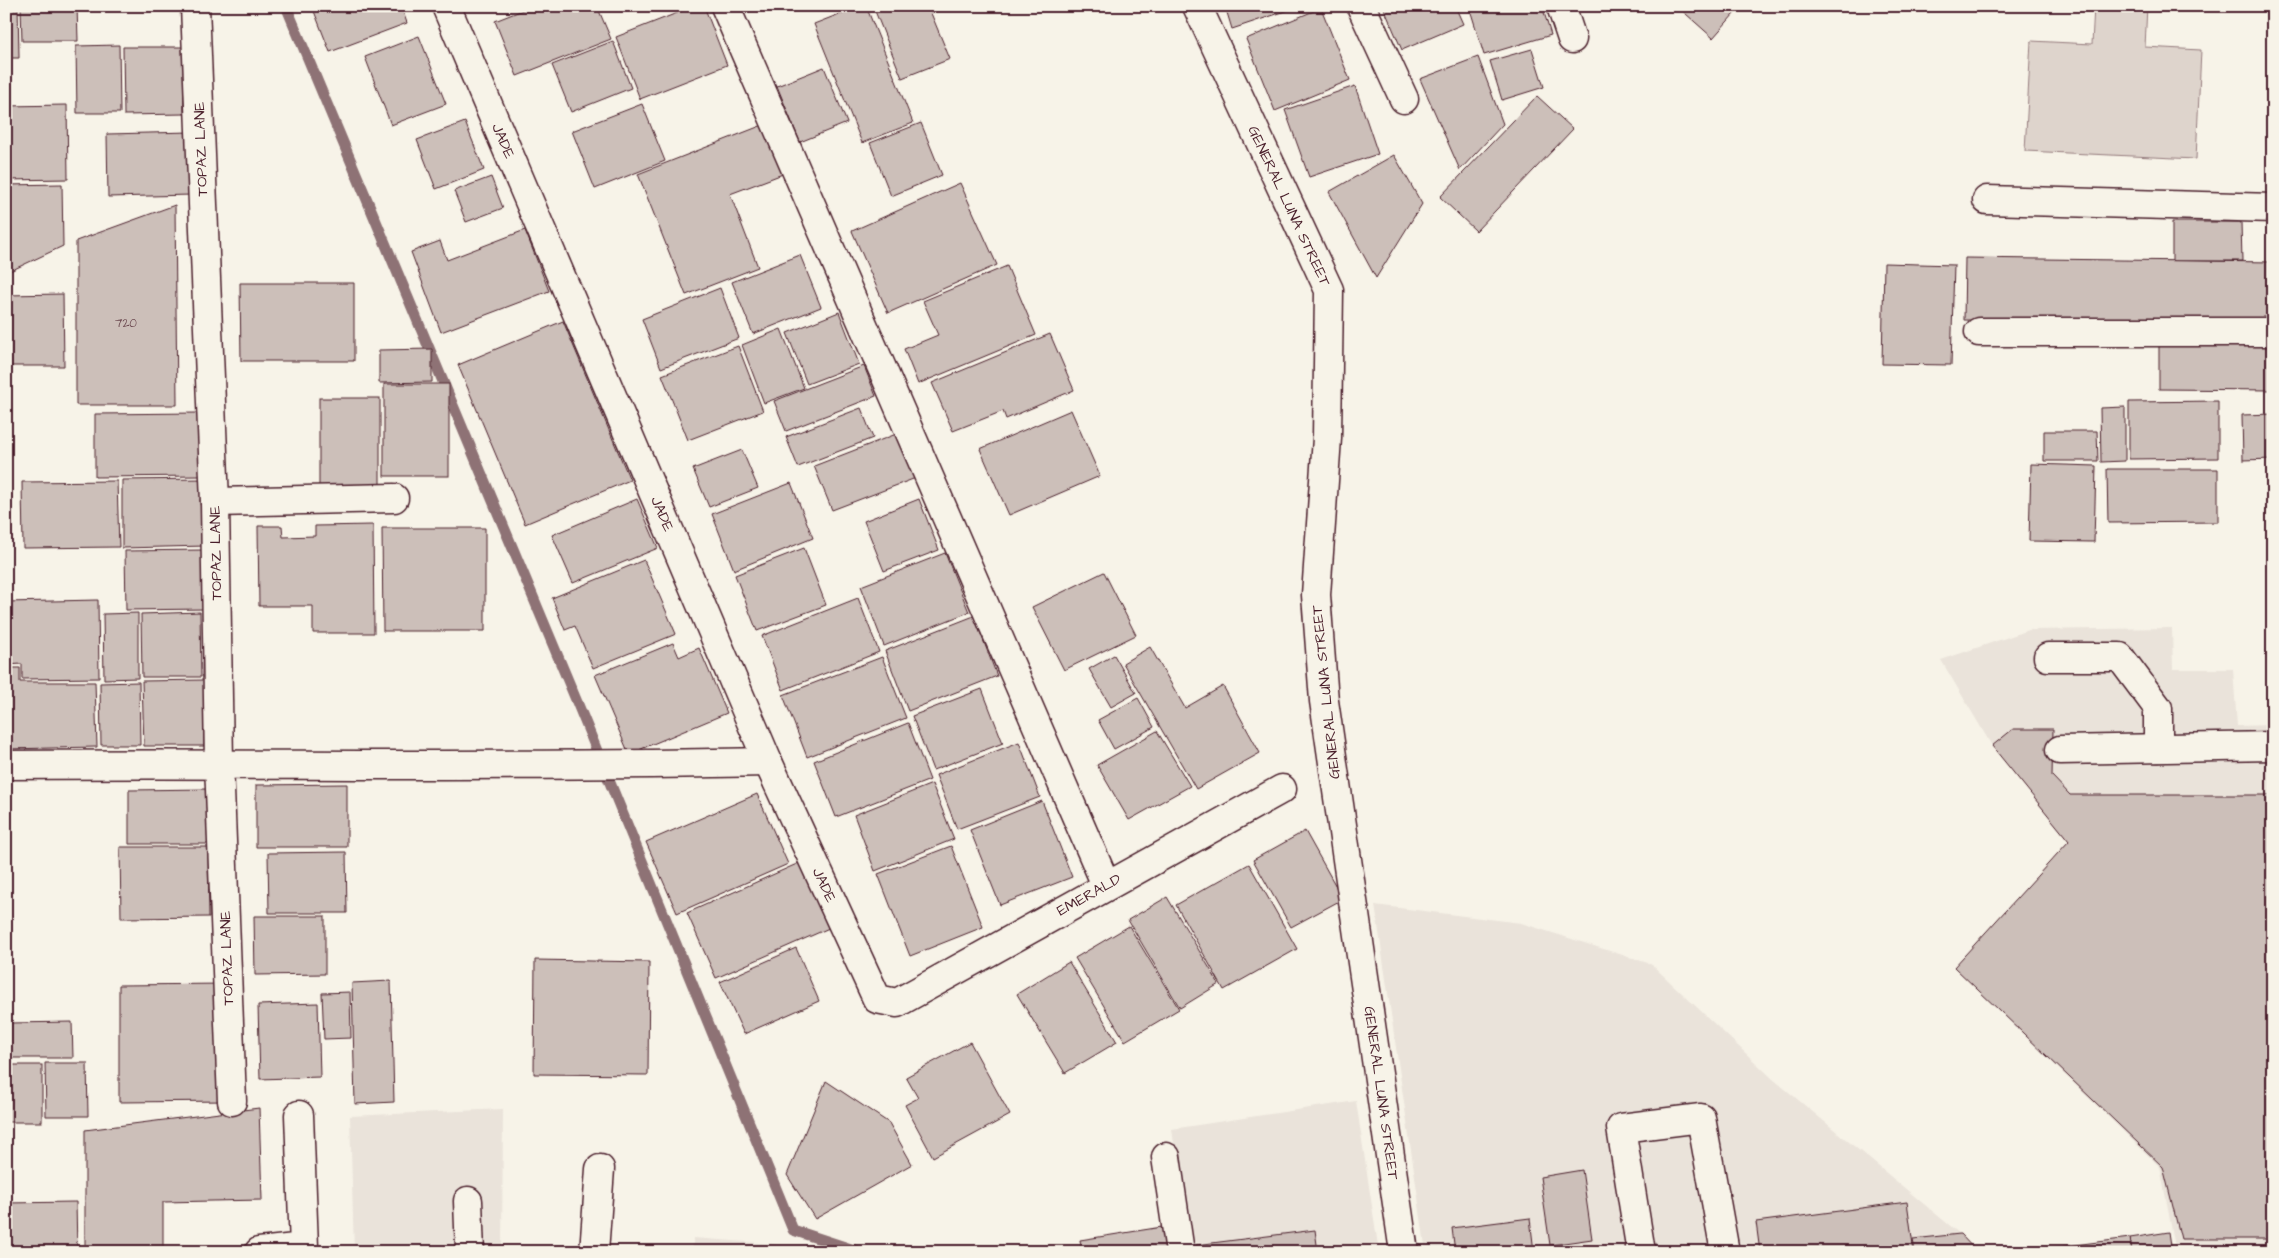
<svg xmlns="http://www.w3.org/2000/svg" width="2279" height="1258" font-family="'Architects Daughter',sans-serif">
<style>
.built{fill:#eae3da}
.green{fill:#ded4cc;stroke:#947a7c}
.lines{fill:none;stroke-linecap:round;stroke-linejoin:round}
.stream{stroke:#8e7275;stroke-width:11}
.building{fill:#ccbfb9;stroke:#4a1f2b}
.minor-casing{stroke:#4a1f2b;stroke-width:31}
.minor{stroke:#f7f3e8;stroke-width:28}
.labels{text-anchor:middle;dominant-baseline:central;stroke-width:4;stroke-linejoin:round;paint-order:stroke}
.number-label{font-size:12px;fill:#6a474e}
.street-label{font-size:15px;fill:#4a1f2b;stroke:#f7f3e8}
</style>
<rect width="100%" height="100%" fill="#f7f3e8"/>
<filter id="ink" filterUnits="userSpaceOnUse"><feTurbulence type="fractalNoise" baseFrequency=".02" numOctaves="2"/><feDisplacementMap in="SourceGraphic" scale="10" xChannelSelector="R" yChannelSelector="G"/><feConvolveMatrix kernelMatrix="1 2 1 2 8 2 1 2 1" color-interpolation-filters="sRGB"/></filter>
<g filter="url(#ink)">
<g class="built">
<path d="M2172,628L2173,669H2233L2237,726L2273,725V1252H2176L2160,1167L1954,967L2069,841L1992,746L1941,660L2029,630Z"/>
<path d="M1375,905L1521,923L1651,964L1773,1079L1960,1234L1977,1252H1426Z"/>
<path d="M1356,1101L1379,1252H1189L1172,1129Z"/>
<path d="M503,1109L502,1252H354L350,1116Z"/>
<path d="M693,1238L774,1244L796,1252H693Z"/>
</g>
<path class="green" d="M2094,6H2147L2145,47L2201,50L2196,159L2025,151L2031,41L2092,44Z"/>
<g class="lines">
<path class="stream" d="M286,6L577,702L793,1230L860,1252"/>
</g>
<g class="building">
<path d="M6,6H18L19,58H6Z"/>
<path d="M21,6H77L78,41H22Z"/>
<path d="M312,6H401L407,23L330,52Z"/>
<path d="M533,6H597L611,39L517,76L495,21Z"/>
<path d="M695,6H704L727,65L640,99L616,37Z"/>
<path d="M860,6H866L913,123L862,143L814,24Z"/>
<path d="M873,6H928L950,59L902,78Z"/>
<path d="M1225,6H1301L1232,29Z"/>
<path d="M1383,6H1455L1463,24L1402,50Z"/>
<path d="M1469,6H1542L1551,35L1484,55Z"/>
<path d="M1677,6H1741L1713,38Z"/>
<path d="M1321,8L1350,80L1275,111L1246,39Z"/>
<path d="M419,36L446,104L391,125L365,57Z"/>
<path d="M613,41L631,88L571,112L552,65Z"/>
<path d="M119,45L120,113H77L76,46Z"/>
<path d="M123,47H183L184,114L124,115Z"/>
<path d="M1532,49L1544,87L1502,100L1490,61Z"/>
<path d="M1478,57L1503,124L1460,170L1420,79Z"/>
<path d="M824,67L847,123L800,142L777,86Z"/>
<path d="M1355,86L1378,154L1309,177L1285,110Z"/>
<path d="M1537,96L1573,129L1476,231L1440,197Z"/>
<path d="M642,104L665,161L595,189L572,131Z"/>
<path d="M67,105L68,179L6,180V106Z"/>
<path d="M465,122L484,170L436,189L417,140Z"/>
<path d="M768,123L788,172L730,194L758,267L686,295L638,174Z"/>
<path d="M921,123L942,175L891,196L870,143Z"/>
<path d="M191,132V195L108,197L107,134Z"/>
<path d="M1394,155L1422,204L1376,278L1329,192Z"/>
<path d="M491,177L503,208L466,222L454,191Z"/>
<path d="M960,183L997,265L888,313L852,231Z"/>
<path d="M62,184L63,246L6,273V185Z"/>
<path d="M175,205L177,405H76V241Z"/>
<path d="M2172,222H2241L2242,261H2172Z"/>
<path d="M525,230L549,291L441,332L411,252L440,241L447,260Z"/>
<path d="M800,255L821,307L753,334L732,282Z"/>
<path d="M1965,258L2273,262V324L1964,320Z"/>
<path d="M1884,263L1954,265L1951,365L1882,364Z"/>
<path d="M1007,266L1036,335L918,384L904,349L938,335L923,301Z"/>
<path d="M240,283H354V361H241Z"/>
<path d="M720,288L739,338L661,368L642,319Z"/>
<path d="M63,294L64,366H6V295Z"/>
<path d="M839,312L859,364L807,384L787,333Z"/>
<path d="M563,321L630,480L525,524L458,365Z"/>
<path d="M781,329L804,388L764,403L742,345Z"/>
<path d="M1050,334L1074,390L1006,419L1003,411L953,431L932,383Z"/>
<path d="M2159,340L2273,342V390L2159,389Z"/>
<path d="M738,346L763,411L688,440L662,375Z"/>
<path d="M432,349V382L379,383V350Z"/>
<path d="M864,366L876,396L786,431L774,401Z"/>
<rect x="384" y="384" width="65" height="92"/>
<rect x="319" y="398" width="61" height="89"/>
<path d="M2218,401V458L2129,459V402Z"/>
<path d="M2125,407V461L2101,462L2100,408Z"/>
<path d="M861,408L873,438L798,467L786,437Z"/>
<path d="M1071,410L1100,476L1009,515L980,449Z"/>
<path d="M200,413V476L95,477V414Z"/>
<path d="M2273,414V459L2243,460L2242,415Z"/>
<path d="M904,431L921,476L832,510L814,466Z"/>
<path d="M2044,431H2097L2098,461H2044Z"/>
<path d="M742,450L758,488L709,507L693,469Z"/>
<path d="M2031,464L2096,466L2094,542L2029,541Z"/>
<path d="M2107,469H2218V522L2108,523Z"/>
<path d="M205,479L206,546L122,548V480Z"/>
<path d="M117,481L119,547L23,548L22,482Z"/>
<path d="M791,483L813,538L734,570L712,514Z"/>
<path d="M637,499L658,548L573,583L552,535Z"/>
<path d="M919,499L939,550L884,571L864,521Z"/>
<path d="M373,525L374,633H313V606H259L258,526H282L283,537L315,536V526Z"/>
<path d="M382,528H485V631H383Z"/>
<path d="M804,548L826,605L757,631L735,575Z"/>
<path d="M204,550L205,609L126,610L125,551Z"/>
<path d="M945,553L969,612L884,646L861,586Z"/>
<path d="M644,560L676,634L593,668L575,626L565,630L552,598Z"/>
<path d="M1104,572L1136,635L1064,670L1032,607Z"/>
<path d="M858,598L879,652L783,690L762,636Z"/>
<path d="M98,600L99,678L22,679V664L6,665V602Z"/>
<path d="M200,612L201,677H142L141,614Z"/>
<path d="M138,613V678L104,679L103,614Z"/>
<path d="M974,616L997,676L908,711L885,651Z"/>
<path d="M673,643L679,657L699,648L727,713L629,754L595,675Z"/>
<path d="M1150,647L1185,708L1223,686L1260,753L1196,789L1123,663Z"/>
<path d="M1114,655L1136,693L1111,707L1089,669Z"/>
<path d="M882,657L906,718L807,757L783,695Z"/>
<path d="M6,668H20V682H95L97,747L6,749Z"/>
<path d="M204,680V746H144L142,681Z"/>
<path d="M139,682L140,745H101L100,683Z"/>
<path d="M982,689L1003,743L933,770L912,716Z"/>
<path d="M1138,698L1154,727L1114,749L1098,720Z"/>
<path d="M908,723L930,780L836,817L814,761Z"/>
<path d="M2013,729H2053L2052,776L2070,795H2273L2272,1239H2181L2163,1167L1954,967L2069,841L1992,746Z"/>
<path d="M1157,731L1190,786L1129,820L1097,765Z"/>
<path d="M1019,742L1040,797L957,829L936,775Z"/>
<path d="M347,784V847H256V785Z"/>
<path d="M932,784L954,839L875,871L854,815Z"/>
<path d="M208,789L209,844H129V790Z"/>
<path d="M757,794L788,864L677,913L646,842Z"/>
<path d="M1042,801L1072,877L1000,905L970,830Z"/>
<path d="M1305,831L1343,899L1291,927L1253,860Z"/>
<path d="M951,846L983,927L910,956L878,874Z"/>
<path d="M120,847H208L209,917L121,918Z"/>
<path d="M346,852L347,913H269L268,853Z"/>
<path d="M799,863L829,928L716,978L687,913Z"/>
<path d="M1249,864L1297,949L1224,990L1176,905Z"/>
<path d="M1167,897L1219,984L1180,1008L1128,920Z"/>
<path d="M254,916H325V974L255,975Z"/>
<path d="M1129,926L1179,1009L1125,1041L1075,958Z"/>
<path d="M796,948L819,1001L744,1034L720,982Z"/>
<path d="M535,960L649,962L648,1075L534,1074Z"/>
<path d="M1069,962L1117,1042L1065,1073L1017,994Z"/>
<path d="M391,981L394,1102L355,1104L352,983Z"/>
<path d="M226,984L227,1101L119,1102V985Z"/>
<path d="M350,992L351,1038L324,1039L322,993Z"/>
<path d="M318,1003L320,1077L260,1079L258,1005Z"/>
<path d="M72,1022L73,1058H10V1023Z"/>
<path d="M970,1042L1010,1115L933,1157L905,1105L918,1098L906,1077Z"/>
<path d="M45,1063H87L88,1116H46Z"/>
<rect x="6" y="1065" width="36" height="57"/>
<path d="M826,1081L889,1123L912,1164L815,1219L787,1175Z"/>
<path d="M259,1108L262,1200L163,1202V1252H85V1130Z"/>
<path d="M1582,1170L1592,1239L1550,1245L1540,1177Z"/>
<path d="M76,1202L77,1252H6V1203Z"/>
<path d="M1907,1202L1914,1252H1760L1756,1222Z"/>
<path d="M1530,1218L1534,1252H1455L1452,1228Z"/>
<path d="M1162,1227L1166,1252H1082L1080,1240Z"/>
<path d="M1315,1230L1318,1252H1197L1196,1245Z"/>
<path d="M2169,1232L2172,1252H2132L2130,1238Z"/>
<path d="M1960,1234L1977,1252H1915L1913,1239Z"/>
<path d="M2130,1238L2132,1252H2018Z"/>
</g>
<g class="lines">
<defs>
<g id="minor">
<path d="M195,6L215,502L219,763L232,1101"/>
<path d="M446,6L768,762L877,999L897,1003L1282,789"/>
<path d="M725,6L1106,885"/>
<path d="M1197,6L1329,290L1327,438L1316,595L1324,701L1404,1252"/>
<path d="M1361,6L1404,99"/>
<path d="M1561,6L1572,39"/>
<path d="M1987,200L2273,208"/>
<path d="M1979,332H2273"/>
<path d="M215,502L394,498"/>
<path d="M2048,657H2120L2158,708V748"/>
<path d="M2060,750L2273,746"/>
<path d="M6,765C260,763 514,768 768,762"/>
<path d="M1166,1157L1180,1252"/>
<path d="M468,1201L470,1252"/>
<path d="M259,1252L304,1247L299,1115"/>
<path d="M594,1252L600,1169"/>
<path d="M1641,1252L1621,1128L1701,1118L1725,1252"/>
</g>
</defs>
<use href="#minor" class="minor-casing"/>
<use href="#minor" class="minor"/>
</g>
</g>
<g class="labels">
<g class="number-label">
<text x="126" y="323">720</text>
</g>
<g class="street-label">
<text transform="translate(503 141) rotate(67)">JADE</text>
<text transform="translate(201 149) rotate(-92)">TOPAZ LANE</text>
<text transform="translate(1289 206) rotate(65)">GENERAL LUNA STREET</text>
<text transform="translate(662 514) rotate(67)">JADE</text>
<text transform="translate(216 553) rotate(-91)">TOPAZ LANE</text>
<text transform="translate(1326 692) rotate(-96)">GENERAL LUNA STREET</text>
<text transform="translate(824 885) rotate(65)">JADE</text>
<text transform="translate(1089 895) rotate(-29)">EMERALD</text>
<text transform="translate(227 958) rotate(-92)">TOPAZ LANE</text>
<text transform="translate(1381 1093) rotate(82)">GENERAL LUNA STREET</text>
</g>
</g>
<rect width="2279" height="1258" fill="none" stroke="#f7f3e8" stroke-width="25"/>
<rect x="12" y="12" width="2254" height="1233" fill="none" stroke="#4a1f2b" stroke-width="2" filter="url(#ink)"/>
</svg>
